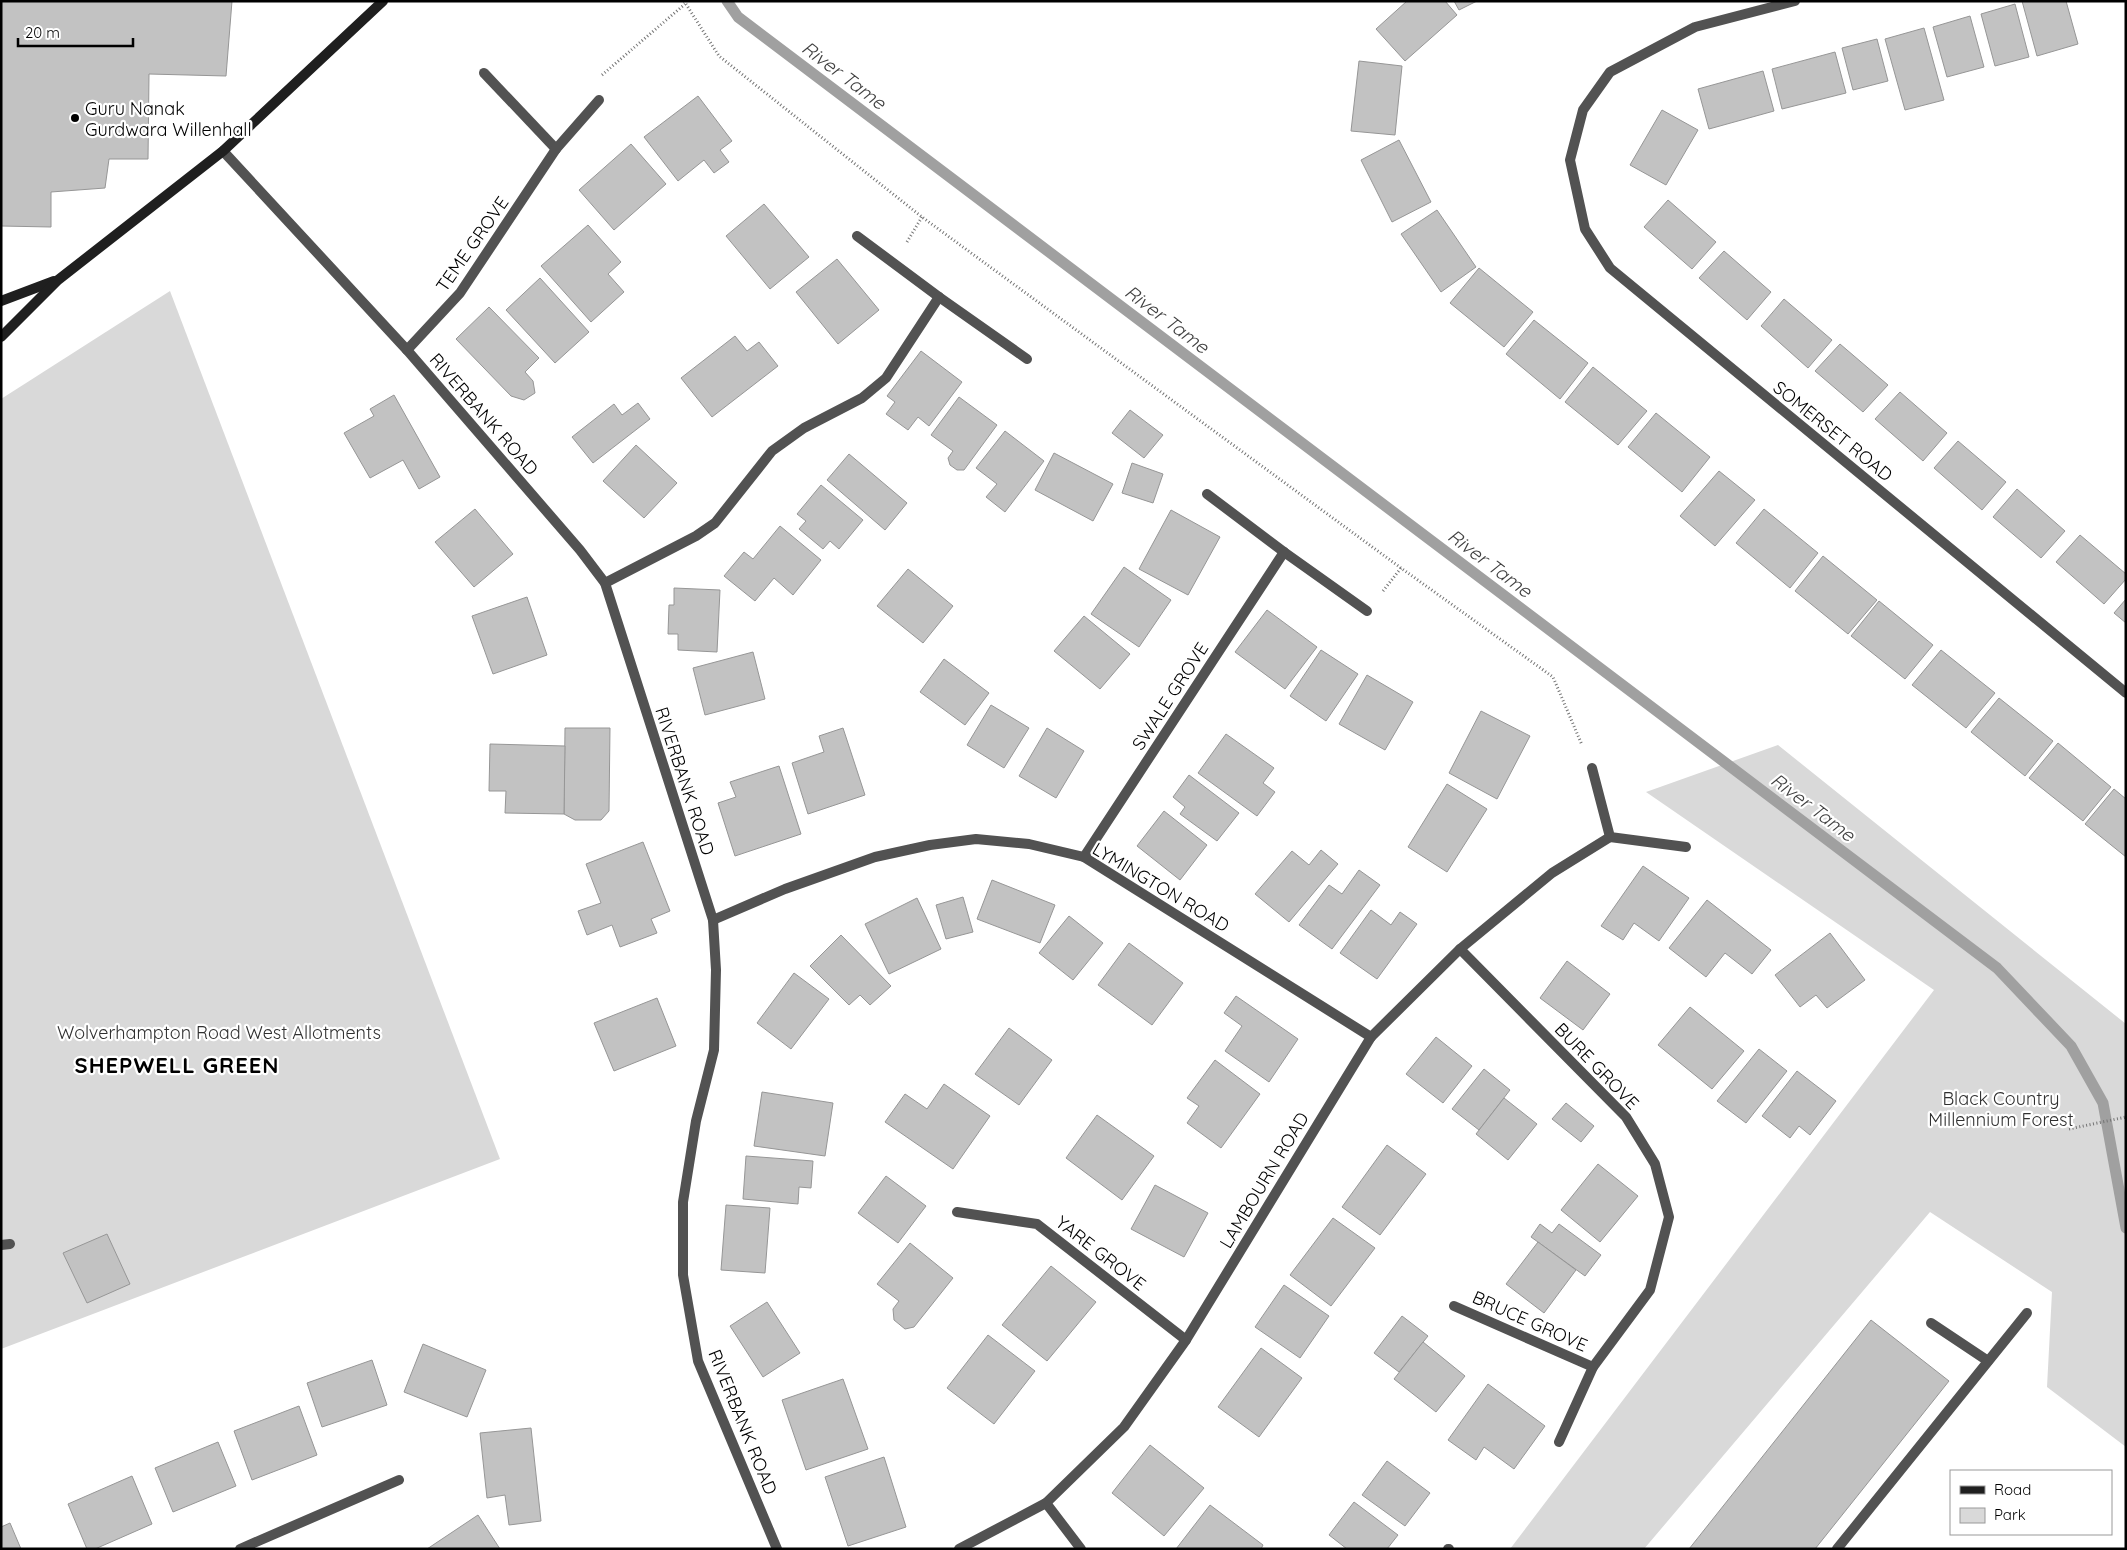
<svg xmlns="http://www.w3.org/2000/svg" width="2127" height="1550" font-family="Quicksand,sans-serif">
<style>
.green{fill:#d9d9d9}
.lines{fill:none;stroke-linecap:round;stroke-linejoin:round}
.stream{stroke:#a0a0a0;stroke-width:11}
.building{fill:#c2c2c2;stroke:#969696}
.path{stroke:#747474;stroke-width:3;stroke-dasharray:1 2.5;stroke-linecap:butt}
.lane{stroke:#525252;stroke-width:10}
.street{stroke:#525252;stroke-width:10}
.secondary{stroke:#1f1f1f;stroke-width:10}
.poi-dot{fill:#000;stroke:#fff;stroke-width:2}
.labels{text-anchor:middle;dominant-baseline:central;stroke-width:4.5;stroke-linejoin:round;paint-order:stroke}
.poi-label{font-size:18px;fill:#000;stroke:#fff;text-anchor:start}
.street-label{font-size:18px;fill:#000;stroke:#fff}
.park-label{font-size:18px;fill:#303030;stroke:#fff}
.water-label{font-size:19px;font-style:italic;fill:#414141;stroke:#fff}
.district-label{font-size:22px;font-weight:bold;letter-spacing:1px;fill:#000;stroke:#fff}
</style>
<rect width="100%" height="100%" fill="#fff"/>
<g class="green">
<path d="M170,291L500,1159L1,1349V399Z"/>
<path d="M1778,745L2126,1024V1447L2047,1387L2052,1292L1930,1212L1644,1549H1510L1934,990L1646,792Z"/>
</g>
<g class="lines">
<path class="stream" d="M727,1L738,17L1997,968L2071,1046L2103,1103L2126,1228"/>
</g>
<g class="building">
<path d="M1,1H232L226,76L149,74L148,159H109L105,188L51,192V227L1,226Z"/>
<path d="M1407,1H1445L1457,15L1405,61L1376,29Z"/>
<path d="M1454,1H1477L1459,10Z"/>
<path d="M2022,1H2066L2078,44L2037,56Z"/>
<path d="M2015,4L2029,57L1995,66L1981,14Z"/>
<path d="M1970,16L1984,67L1947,77L1933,27Z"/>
<path d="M1924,28L1944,100L1905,110L1885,39Z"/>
<path d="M1877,39L1888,81L1853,90L1842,48Z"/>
<path d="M1835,52L1846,93L1782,109L1772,69Z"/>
<path d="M1359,61L1402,66L1395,135L1351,131Z"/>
<path d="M1763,71L1774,111L1709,129L1698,89Z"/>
<path d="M698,96L732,141L720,150L729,162L714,173L704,160L678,181L644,137Z"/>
<path d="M1662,110L1698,130L1666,185L1630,165Z"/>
<path d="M1399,140L1431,202L1392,222L1361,160Z"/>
<path d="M631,144L666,184L614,230L579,190Z"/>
<path d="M1668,200L1716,242L1692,269L1644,227Z"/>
<path d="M764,204L809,257L770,289L726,236Z"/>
<path d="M1437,210L1476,267L1441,292L1401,234Z"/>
<path d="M588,225L621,262L608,274L624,292L591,322L541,266Z"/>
<path d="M1724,251L1771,292L1747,320L1699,278Z"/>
<path d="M837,259L879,310L838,344L796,292Z"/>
<path d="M1479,268L1533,312L1504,347L1450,303Z"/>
<path d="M540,278L589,332L555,363L506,310Z"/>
<path d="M1784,299L1832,340L1808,368L1761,326Z"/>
<path d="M489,307L539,358L525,372L533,381L535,393L524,400L511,396L456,339Z"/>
<path d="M1534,320L1588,363L1560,399L1506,354Z"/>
<path d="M735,336L747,351L759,342L778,366L712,417L681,378Z"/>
<path d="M1840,344L1888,385L1863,412L1815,371Z"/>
<path d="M921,351L962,382L929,426L918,417L908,430L886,414L895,402L887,396Z"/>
<path d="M1593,367L1647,411L1618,445L1565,402Z"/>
<path d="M1900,392L1947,433L1923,461L1875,419Z"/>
<path d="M394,395L440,477L419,489L403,460L370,478L344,433L374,416L370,409Z"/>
<path d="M959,397L997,425L964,470H957L950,465L948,458L953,451L931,435Z"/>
<path d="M638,403L650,419L593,463L572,437L614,404L622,415Z"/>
<path d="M1130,410L1163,435L1144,458L1112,433Z"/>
<path d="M1656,413L1710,457L1682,492L1628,447Z"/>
<path d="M1005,431L1044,461L1005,512L986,497L997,484L976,468Z"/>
<path d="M1958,441L2006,482L1982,510L1934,468Z"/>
<path d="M636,445L677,483L644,518L603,481Z"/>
<path d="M1054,453L1113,484L1093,521L1035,490Z"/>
<path d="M849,454L907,503L885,530L827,480Z"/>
<path d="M1132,463L1163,474L1153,503L1122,493Z"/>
<path d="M1719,471L1755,500L1715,546L1680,516Z"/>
<path d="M821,485L863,520L839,549L830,541L823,549L799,529L806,521L797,514Z"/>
<path d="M2017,489L2065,531L2041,558L1993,517Z"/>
<path d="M475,509L513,554L474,587L435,542Z"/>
<path d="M1764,509L1818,553L1790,588L1736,543Z"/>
<path d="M1171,510L1220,537L1188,595L1139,569Z"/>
<path d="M780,526L821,560L793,595L774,578L755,601L724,576L744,552L753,559Z"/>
<path d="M2080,535L2126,574V579L2104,604L2056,562Z"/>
<path d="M1823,556L1877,600L1848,634L1795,591Z"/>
<path d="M1124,567L1171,600L1139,647L1091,614Z"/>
<path d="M908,569L953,606L923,643L877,606Z"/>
<path d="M674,588L720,590L717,652L678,650V634H668L669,605H674Z"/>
<path d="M527,597L547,655L493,674L472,616Z"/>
<path d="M2126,599V623L2114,613Z"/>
<path d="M1879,601L1933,645L1905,679L1851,636Z"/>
<path d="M1267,610L1317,647L1285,689L1235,652Z"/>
<path d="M1084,616L1130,654L1100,689L1054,651Z"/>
<path d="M1321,650L1358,674L1326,721L1290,696Z"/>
<path d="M1941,650L1995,693L1966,728L1912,685Z"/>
<path d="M753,652L765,699L705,715L693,668Z"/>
<path d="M944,659L989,693L965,725L920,692Z"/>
<path d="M1367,675L1413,702L1385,750L1339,724Z"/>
<path d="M1999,698L2053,741L2025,776L1971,732Z"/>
<path d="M991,705L1029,728L1004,768L967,745Z"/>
<path d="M1481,711L1530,736L1497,799L1449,773Z"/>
<path d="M565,728H610L609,811L601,820H575L564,814Z"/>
<path d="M843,728L865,795L808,814L792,763L824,752L819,736Z"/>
<path d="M1047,728L1084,751L1056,798L1019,776Z"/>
<path d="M1226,734L1274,768L1263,783L1275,792L1257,816L1198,773Z"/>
<path d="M2058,743L2111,787L2083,821L2029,778Z"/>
<path d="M490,744L565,746L564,814L505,813L506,791H489Z"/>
<path d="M779,766L801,834L735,856L718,803L736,797L730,782Z"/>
<path d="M1189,775L1239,813L1217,841L1180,814L1185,807L1173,797Z"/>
<path d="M1447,784L1487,809L1447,872L1408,847Z"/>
<path d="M2114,789L2126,799V857L2085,824Z"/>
<path d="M1164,811L1207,845L1180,880L1137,846Z"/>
<path d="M643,842L670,911L651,919L657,933L620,947L612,925L587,935L578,911L601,903L586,864Z"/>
<path d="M1321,850L1338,864L1289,922L1255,894L1292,851L1309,865Z"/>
<path d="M1643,866L1689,898L1659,941L1634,923L1623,940L1601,926Z"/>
<path d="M1359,870L1380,885L1332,949L1299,925L1329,885L1342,894Z"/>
<path d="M992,880L1055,905L1040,943L977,919Z"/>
<path d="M963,897L973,932L946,939L936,905Z"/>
<path d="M917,898L941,949L889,974L865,924Z"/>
<path d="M1707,900L1771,950L1752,974L1725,953L1706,977L1669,948Z"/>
<path d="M1371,910L1391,925L1400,912L1417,924L1377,979L1340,953Z"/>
<path d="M1069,916L1103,943L1073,980L1039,953Z"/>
<path d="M1830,933L1865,980L1827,1008L1816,995L1800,1007L1775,975Z"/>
<path d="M841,935L891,986L870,1005L860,995L849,1005L810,966Z"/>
<path d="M1129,943L1183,983L1152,1025L1098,985Z"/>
<path d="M1567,961L1610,994L1583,1030L1540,998Z"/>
<path d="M794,973L829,999L791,1049L757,1023Z"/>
<path d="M1236,996L1298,1039L1269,1082L1225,1051L1242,1026L1224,1013Z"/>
<path d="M657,998L676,1046L614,1071L594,1023Z"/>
<path d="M1690,1007L1744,1051L1712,1089L1658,1045Z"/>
<path d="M1009,1028L1052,1060L1019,1105L975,1074Z"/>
<path d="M1436,1037L1472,1066L1443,1103L1406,1074Z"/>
<path d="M1759,1049L1787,1071L1746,1123L1717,1101Z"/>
<path d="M1215,1060L1260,1094L1221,1148L1187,1123L1199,1106L1187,1098Z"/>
<path d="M1484,1069L1510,1090L1479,1130L1452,1109Z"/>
<path d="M1797,1071L1836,1101L1810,1135L1799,1126L1790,1138L1762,1116Z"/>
<path d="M944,1084L990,1116L953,1169L885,1122L905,1094L927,1109Z"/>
<path d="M762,1092L833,1103L825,1156L754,1146Z"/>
<path d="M1504,1098L1537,1124L1508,1160L1476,1134Z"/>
<path d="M1566,1103L1594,1126L1581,1142L1552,1119Z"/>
<path d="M1097,1115L1154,1156L1122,1200L1066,1158Z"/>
<path d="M1387,1145L1426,1174L1380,1235L1342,1207Z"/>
<path d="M746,1156L813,1161L811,1188L799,1187L798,1204L743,1199Z"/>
<path d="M1598,1164L1638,1196L1600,1242L1561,1210Z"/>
<path d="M886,1176L926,1206L898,1243L858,1213Z"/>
<path d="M1155,1185L1208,1213L1184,1257L1131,1229Z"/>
<path d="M726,1205L770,1208L765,1273L721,1270Z"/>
<path d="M1333,1218L1375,1248L1331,1306L1290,1275Z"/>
<path d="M1540,1224L1552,1233L1559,1224L1601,1255L1585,1276L1531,1237Z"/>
<path d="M107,1234L130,1284L87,1303L63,1253Z"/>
<path d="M1538,1242L1576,1270L1544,1313L1506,1284Z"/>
<path d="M910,1243L953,1278L914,1327L905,1329L894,1320L893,1309L899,1301L877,1284Z"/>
<path d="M1051,1266L1096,1302L1047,1361L1002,1325Z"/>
<path d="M1284,1285L1329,1316L1300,1358L1255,1327Z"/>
<path d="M767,1302L800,1353L763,1377L730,1326Z"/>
<path d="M1402,1316L1428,1336L1399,1372L1374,1353Z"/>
<path d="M1871,1320L1949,1381L1815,1549H1689Z"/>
<path d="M988,1335L1035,1371L994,1424L947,1388Z"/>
<path d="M1423,1342L1465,1376L1436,1412L1394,1379Z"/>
<path d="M423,1344L486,1370L467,1417L404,1392Z"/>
<path d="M1261,1348L1302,1378L1259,1437L1218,1407Z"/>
<path d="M372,1360L387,1405L322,1427L307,1383Z"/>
<path d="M843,1379L868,1449L806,1470L782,1400Z"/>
<path d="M1488,1384L1545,1426L1514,1469L1484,1447L1476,1460L1448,1440Z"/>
<path d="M299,1406L317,1455L252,1480L234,1431Z"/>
<path d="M531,1428L541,1521L509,1525L505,1495L487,1498L480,1433Z"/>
<path d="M218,1442L236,1486L173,1512L155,1468Z"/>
<path d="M1150,1445L1204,1488L1164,1536L1112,1493Z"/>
<path d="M884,1457L906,1527L848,1546L825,1477Z"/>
<path d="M1387,1461L1430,1493L1405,1526L1362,1495Z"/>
<path d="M132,1476L152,1524L95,1549H87L68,1504Z"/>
<path d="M1354,1502L1398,1535L1387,1549H1347L1329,1535Z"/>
<path d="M1210,1505L1263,1545L1261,1549H1176Z"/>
<path d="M478,1515L500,1549H427Z"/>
<path d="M10,1523L21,1549H1V1527Z"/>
</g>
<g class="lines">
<g class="path">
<path d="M684,1L719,56L922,217L1401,568L1553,677L1582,745"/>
<path d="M602,75L685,4"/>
<path d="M907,242L922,217"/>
<path d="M1383,591L1401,568"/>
<path d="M2069,1129L2126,1117"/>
</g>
<g class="lane">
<path d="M1,1245L10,1244"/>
<path d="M1931,1323L1988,1361"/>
<path d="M1448,1549H1449"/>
<path d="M1837,1549L2027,1313"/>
</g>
<g class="street">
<path d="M1795,1L1695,27L1610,72L1583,110L1570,160L1585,229L1610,268L2126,693"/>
<path d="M484,73L556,149"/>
<path d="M223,151L407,350L580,550L605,583L713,920L716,970L714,1050L696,1121L683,1202V1275L698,1361L777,1549"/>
<path d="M857,236L939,297L1027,359"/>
<path d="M407,350L460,293L556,149L599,100"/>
<path d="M1207,494L1284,552L1367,611"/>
<path d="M605,583L696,536L715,523L772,451L804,428L862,398L886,378L939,297"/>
<path d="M1592,768L1610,837L1686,847"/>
<path d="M1084,857L1284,552"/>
<path d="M713,920L785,889L875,857L930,845L976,839L1029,844L1084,857L1371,1037"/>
<path d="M1460,949L1626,1117L1655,1164L1669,1217L1650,1290L1593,1367L1559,1442"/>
<path d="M957,1212L1037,1224L1186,1340"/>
<path d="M1454,1306L1593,1367"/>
<path d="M1046,1503L1081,1549"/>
<path d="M240,1549L399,1480"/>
<path d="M959,1549L1046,1503L1124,1427L1186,1340L1371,1037L1460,949L1552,873L1610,837"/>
</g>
<g class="secondary">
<path d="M1,301L54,281"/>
<path d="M1,337L58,280L223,151L383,1"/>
</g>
</g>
<circle class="poi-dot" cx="75" cy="118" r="5"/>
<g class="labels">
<g class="poi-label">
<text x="85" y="108">Guru Nanak<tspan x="85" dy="21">Gurdwara Willenhall</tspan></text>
</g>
<g class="street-label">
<text transform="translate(472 244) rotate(-55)">TEME GROVE</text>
<text transform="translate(484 414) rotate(49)">RIVERBANK ROAD</text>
<text transform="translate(1833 431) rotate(39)">SOMERSET ROAD</text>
<text transform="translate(1170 696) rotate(-57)">SWALE GROVE</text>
<text transform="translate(685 781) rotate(72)">RIVERBANK ROAD</text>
<text transform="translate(1161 887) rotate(31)">LYMINGTON ROAD</text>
<text transform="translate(1597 1066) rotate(46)">BURE GROVE</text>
<text transform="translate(1264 1180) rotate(-59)">LAMBOURN ROAD</text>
<text transform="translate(1101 1253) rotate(38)">YARE GROVE</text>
<text transform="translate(1530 1321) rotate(24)">BRUCE GROVE</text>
<text transform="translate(743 1422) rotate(68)">RIVERBANK ROAD</text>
</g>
<g class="park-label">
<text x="219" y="1032">Wolverhampton Road West Allotments</text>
<text x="2001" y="1098">Black Country<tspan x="2001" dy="21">Millennium Forest</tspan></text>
</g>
<g class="water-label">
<text transform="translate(844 75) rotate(37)">River Tame</text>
<text transform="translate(1167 319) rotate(37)">River Tame</text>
<text transform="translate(1490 563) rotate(37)">River Tame</text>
<text transform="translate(1813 807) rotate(37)">River Tame</text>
</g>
<g class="district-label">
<text x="177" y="1065">SHEPWELL GREEN</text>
</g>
</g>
<rect width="2127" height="1550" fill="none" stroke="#000000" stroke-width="5"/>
<rect x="1950" y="1470" width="162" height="65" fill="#ffffff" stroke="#999999"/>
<rect x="1960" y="1486" width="25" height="8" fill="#1f1f1f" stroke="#999999"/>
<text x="1994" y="1495" font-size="15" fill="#000000">Road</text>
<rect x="1960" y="1508" width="25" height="15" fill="#d9d9d9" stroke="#999999"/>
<text x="1994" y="1520" font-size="15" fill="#000000">Park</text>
<path d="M18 38v8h115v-8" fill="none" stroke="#000000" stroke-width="2.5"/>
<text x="25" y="38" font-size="15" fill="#000000" stroke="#ffffff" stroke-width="4" paint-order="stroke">20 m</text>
</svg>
